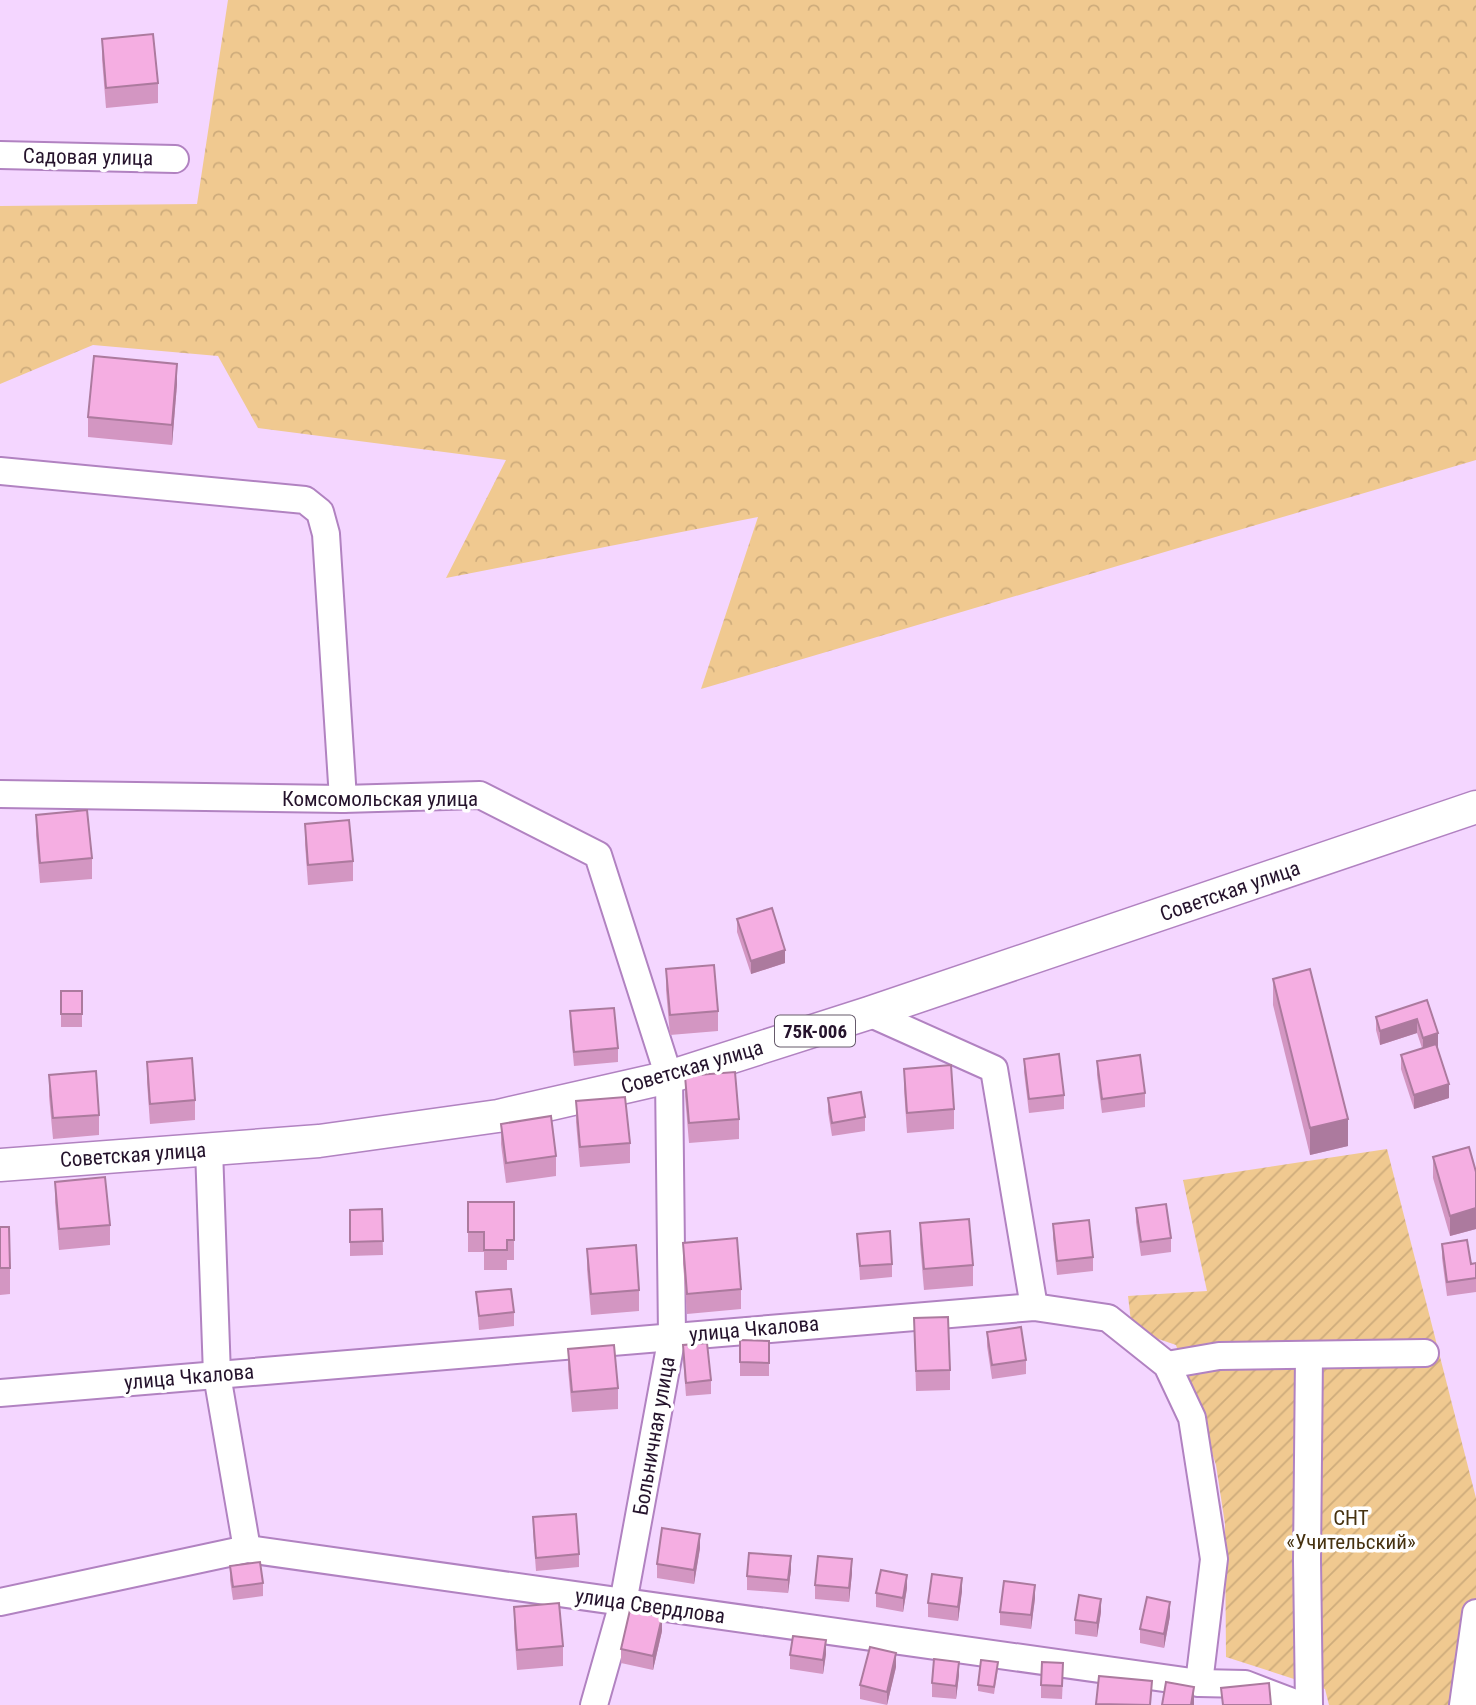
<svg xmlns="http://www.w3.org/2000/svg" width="1476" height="1705" font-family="'Roboto Condensed',sans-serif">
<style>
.forest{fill:url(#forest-crowns)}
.garden{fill:url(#garden-furrows)}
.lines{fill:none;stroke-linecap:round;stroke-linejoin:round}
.minor-casing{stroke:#b182c1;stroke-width:30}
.major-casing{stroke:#b182c1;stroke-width:35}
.minor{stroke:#fff;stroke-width:26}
.major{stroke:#fff;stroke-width:32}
.wall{fill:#d396c2}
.shaded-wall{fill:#ac7a9e}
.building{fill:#f5aee2;stroke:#ac7a9e;stroke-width:2}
.labels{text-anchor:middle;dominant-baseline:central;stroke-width:7;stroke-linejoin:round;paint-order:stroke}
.shield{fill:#fff;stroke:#665a6b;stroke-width:2}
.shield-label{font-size:19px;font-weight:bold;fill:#25132c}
.street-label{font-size:21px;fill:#25132c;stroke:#fff}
.park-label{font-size:21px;fill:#463210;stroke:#fff}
</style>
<defs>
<pattern id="forest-crowns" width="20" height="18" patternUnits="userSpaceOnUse" patternTransform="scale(1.75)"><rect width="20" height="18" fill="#f0c990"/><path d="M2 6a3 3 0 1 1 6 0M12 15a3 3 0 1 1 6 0" fill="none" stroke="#ceac7c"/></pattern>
<pattern id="garden-furrows" width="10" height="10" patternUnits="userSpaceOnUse" patternTransform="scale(1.75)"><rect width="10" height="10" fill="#f0c990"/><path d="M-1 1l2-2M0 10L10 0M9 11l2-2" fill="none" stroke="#ceac7c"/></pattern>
</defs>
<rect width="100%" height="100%" fill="#f4d6ff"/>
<path class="forest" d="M228,0H1476V460L701,689L758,517L446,578L506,460L258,428L218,356L93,345L0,384V206L197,204Z"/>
<path class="garden" d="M1387,1149L1476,1498V1705H1329L1325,1689L1226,1657L1225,1524L1216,1465L1176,1345L1132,1330L1128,1296L1207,1291L1183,1180Z"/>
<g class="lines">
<defs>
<g id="minor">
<path d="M0,155L175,159"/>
<path d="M0,471L305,500L320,512L326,534L343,799"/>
<path d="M0,794L343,799L480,795L598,855L669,1077L672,1336L623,1603L594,1705"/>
<path d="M869,1013L994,1069L1034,1307"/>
<path d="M209,1149L217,1375L247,1549"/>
<path d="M1309,1355L1307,1560L1309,1705"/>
<path d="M1167,1365L1219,1356L1425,1353"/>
<path d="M0,1393L1034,1307L1108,1318L1167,1365L1192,1418L1214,1559L1199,1683"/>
<path d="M0,1602L247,1549L1199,1683L1245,1684L1300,1705"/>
<path d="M1463,1705L1476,1613"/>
</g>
<path id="major" d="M0,1165L319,1141L498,1116L669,1077L869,1013L1476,807"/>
</defs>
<use href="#minor" class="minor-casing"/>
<use href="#major" class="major-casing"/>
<use href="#minor" class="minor"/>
<use href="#major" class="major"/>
</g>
<g class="wall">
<path d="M102,39L158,83V103L106,108L102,59Z"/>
<path d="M177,384L172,445L88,437V417Z"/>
<path d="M36,815L92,858V879L40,883L36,835Z"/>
<path d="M305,824L353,861V881L308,885L305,844Z"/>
<path d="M737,919L785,963L751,974L737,932Z"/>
<path d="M666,969L718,1011V1031L670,1035L666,990Z"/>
<path d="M1273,979L1348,1146L1310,1155L1273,1005Z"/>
<rect x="61" y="991" width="21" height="36"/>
<path d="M1427,1000L1449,1098L1414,1109L1401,1069V1055L1422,1048L1417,1033L1380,1045L1376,1030V1017Z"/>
<path d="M570,1011L618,1048V1062L574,1066L570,1025Z"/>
<path d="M1024,1059L1064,1095V1109L1029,1113L1024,1072Z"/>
<path d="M1097,1061L1145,1093V1107L1102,1113L1097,1075Z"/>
<path d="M147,1062L195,1100V1120L150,1124L147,1082Z"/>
<path d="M904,1069L954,1109V1129L907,1133L904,1089Z"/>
<path d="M49,1075L99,1115V1135L53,1139L49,1096Z"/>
<path d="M685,1076L739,1119V1139L689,1143L685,1096Z"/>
<path d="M828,1098L865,1117V1131L832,1136L828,1112Z"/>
<path d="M576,1101L630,1143V1163L580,1167L576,1122Z"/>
<path d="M501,1124L556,1156V1176L506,1183L501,1144Z"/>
<path d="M1433,1157L1476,1172V1229L1450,1236L1433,1178Z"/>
<path d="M55,1182L110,1225V1245L59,1250L55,1202Z"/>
<path d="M468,1202H514V1260H507V1270H484V1252H468Z"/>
<path d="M1136,1208L1171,1238V1252L1141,1256L1136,1222Z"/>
<path d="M382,1209L383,1255L350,1256V1210Z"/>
<path d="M920,1223L973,1265V1286L924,1290L920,1244Z"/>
<path d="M1053,1224L1093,1257V1271L1057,1275L1053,1238Z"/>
<path d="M0,1227L10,1268V1294L0,1295Z"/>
<path d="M857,1234L892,1264V1277L860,1280Z"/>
<path d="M683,1243L741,1289V1309L687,1314L683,1263Z"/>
<path d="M1442,1244L1471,1264L1476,1263V1292L1447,1296L1442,1258Z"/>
<path d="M587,1249L639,1290V1311L591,1315L587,1269Z"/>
<path d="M476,1292L514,1312V1326L479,1330Z"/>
<path d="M914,1318L950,1370V1390L916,1391Z"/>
<path d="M987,1332L1026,1360V1374L992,1379L987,1346Z"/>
<path d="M740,1340L769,1341V1376H740Z"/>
<path d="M683,1345L711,1380V1394L686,1396L683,1358Z"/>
<path d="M568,1349L618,1388V1409L572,1412L568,1369Z"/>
<path d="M533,1517L579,1554V1567L536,1571L533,1531Z"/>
<path d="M700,1548L694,1584L657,1578V1564Z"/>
<path d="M230,1566L263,1583V1596L233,1600L230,1580Z"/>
<path d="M791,1570L788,1593L747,1590V1576Z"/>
<path d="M852,1573L849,1602L815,1599V1585Z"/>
<path d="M907,1588L903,1612L876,1607V1593Z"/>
<path d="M962,1591L958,1621L928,1617V1603Z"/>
<path d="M1035,1598L1031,1629L1000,1625V1612Z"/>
<path d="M514,1607L563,1646V1666L517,1670L514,1628Z"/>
<path d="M1101,1612L1097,1637L1075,1634V1620Z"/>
<path d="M1170,1616L1164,1648L1140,1643V1629Z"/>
<path d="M662,1631L653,1670L621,1663V1649Z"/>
<path d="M826,1654L823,1674L790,1669V1655Z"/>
<path d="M896,1667L887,1705L860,1699V1685Z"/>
<path d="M998,1669L994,1694L978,1691V1685Z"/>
<path d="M959,1675L956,1699L932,1697V1683Z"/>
<path d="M1063,1677L1062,1699L1041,1698V1685Z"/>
</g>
<g class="shaded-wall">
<path d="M177,364V384L172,445V425Z"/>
<path d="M785,950V963L751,974V961Z"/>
<path d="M1417,1019V1033L1380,1045V1031Z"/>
<path d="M1438,1033V1047L1423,1052V1038Z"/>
<path d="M1449,1084V1098L1414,1109V1095Z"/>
<path d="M1348,1119V1146L1310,1155V1128Z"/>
<path d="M1476,1208V1229L1450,1236V1216Z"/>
<path d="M700,1534V1548L694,1584V1570Z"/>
<path d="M791,1556V1570L788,1593V1580Z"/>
<path d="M852,1559V1573L849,1602V1588Z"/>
<path d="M907,1575V1588L903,1612V1598Z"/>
<path d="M962,1578V1591L958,1621V1607Z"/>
<path d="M1035,1585V1598L1031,1629V1615Z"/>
<path d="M1101,1599V1612L1097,1637V1623Z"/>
<path d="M1170,1602V1616L1164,1648V1634Z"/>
<path d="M662,1617V1631L653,1670V1656Z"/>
<path d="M826,1640V1654L823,1674V1660Z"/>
<path d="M896,1653V1667L887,1705V1692Z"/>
<path d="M959,1662V1675L956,1699V1686Z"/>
<path d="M1194,1687V1705H1191Z"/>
</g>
<g class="building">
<path d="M153,34L158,83L106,88L102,39Z"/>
<path d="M94,356L177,364L172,425L88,417Z"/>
<path d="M87,810L92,858L40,863L36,815Z"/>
<path d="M349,820L353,861L308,865L305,824Z"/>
<path d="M772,908L785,950L751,961L737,919Z"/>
<path d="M714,965L718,1011L670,1015L666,969Z"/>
<path d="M1310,969L1348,1119L1310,1128L1273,979Z"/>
<rect x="61" y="991" width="21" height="23"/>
<path d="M1427,1000L1438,1033L1423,1038L1417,1019L1380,1031L1376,1017Z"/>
<path d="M614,1008L618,1048L574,1052L570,1011Z"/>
<path d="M1436,1044L1449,1084L1414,1095L1401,1055Z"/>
<path d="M1059,1054L1064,1095L1029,1099L1024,1059Z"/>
<path d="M1140,1055L1145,1093L1102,1099L1097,1061Z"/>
<path d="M192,1058L195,1100L150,1104L147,1062Z"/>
<path d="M951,1065L954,1109L907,1113L904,1069Z"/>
<path d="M96,1071L99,1115L53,1118L49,1075Z"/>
<path d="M735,1072L739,1119L689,1123L685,1076Z"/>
<path d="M861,1092L865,1117L832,1123L828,1098Z"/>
<path d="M625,1097L630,1143L580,1147L576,1101Z"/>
<path d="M551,1116L556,1156L506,1163L501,1124Z"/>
<path d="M1469,1147L1476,1172V1208L1450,1216L1433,1157Z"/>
<path d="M105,1177L110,1225L59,1229L55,1182Z"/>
<path d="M468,1202H514V1240H507V1250H484V1232H468Z"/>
<path d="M1166,1204L1171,1238L1141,1242L1136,1208Z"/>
<path d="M382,1209L383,1241L350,1242V1210Z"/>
<path d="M969,1219L973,1265L924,1269L920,1223Z"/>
<path d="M1089,1220L1093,1257L1057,1261L1053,1224Z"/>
<path d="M0,1227H9L10,1268H0Z"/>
<path d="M890,1231L892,1264L860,1266L857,1234Z"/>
<path d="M737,1238L741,1289L687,1294L683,1243Z"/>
<path d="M1467,1240L1471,1264L1476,1263V1278L1447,1282L1442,1244Z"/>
<path d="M636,1245L639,1290L591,1294L587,1249Z"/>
<path d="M511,1289L514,1312L479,1316L476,1292Z"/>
<path d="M948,1317L950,1370L916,1371L914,1318Z"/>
<path d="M1021,1327L1026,1360L992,1365L987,1332Z"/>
<path d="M740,1340L769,1341V1363L740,1362Z"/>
<path d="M707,1343L711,1380L686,1383L683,1345Z"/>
<path d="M614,1345L618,1388L572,1392L568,1349Z"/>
<path d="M576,1514L579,1554L536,1558L533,1517Z"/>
<path d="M662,1528L700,1534L694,1570L657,1564Z"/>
<path d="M749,1553L791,1556L788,1580L747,1576Z"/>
<path d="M818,1556L852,1559L849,1588L815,1585Z"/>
<path d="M260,1562L263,1583L233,1587L230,1566Z"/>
<path d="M881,1570L907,1575L903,1598L876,1593Z"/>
<path d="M932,1574L962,1578L958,1607L928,1603Z"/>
<path d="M1004,1581L1035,1585L1031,1615L1000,1612Z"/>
<path d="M1079,1595L1101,1599L1097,1623L1075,1620Z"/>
<path d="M1147,1597L1170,1602L1164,1634L1140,1629Z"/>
<path d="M559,1603L563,1646L517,1650L514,1607Z"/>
<path d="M630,1610L662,1617L653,1656L621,1649Z"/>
<path d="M793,1636L826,1640L823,1660L790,1655Z"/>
<path d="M870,1647L896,1653L887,1692L860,1685Z"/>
<path d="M934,1659L959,1662L956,1686L932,1683Z"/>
<path d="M981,1660L998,1662L994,1687L978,1685Z"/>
<path d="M1042,1662L1063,1663L1062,1686L1041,1685Z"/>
<path d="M1099,1676L1152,1681L1150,1705L1096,1704Z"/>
<path d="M1166,1682L1194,1687L1191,1705H1162Z"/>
<path d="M1269,1683L1271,1705H1223L1221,1688Z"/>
</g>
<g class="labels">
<rect class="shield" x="775" y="1015.5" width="80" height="31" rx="5"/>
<g class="shield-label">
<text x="815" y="1031">75К-006</text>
</g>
<g class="street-label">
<text transform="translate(88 157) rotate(1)">Садовая улица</text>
<text x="380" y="799">Комсомольская улица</text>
<text transform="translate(1230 891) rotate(-19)">Советская улица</text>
<text transform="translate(692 1067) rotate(-16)">Советская улица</text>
<text transform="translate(133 1155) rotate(-4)">Советская улица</text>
<text transform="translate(754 1329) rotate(-5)">улица Чкалова</text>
<text transform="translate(189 1377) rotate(-5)">улица Чкалова</text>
<text transform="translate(654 1436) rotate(-80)">Больничная улица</text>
<text transform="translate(650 1606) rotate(8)">улица Свердлова</text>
</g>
<g class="park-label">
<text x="1351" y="1518">СНТ<tspan x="1351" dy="24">«Учительский»</tspan></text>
</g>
</g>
</svg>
